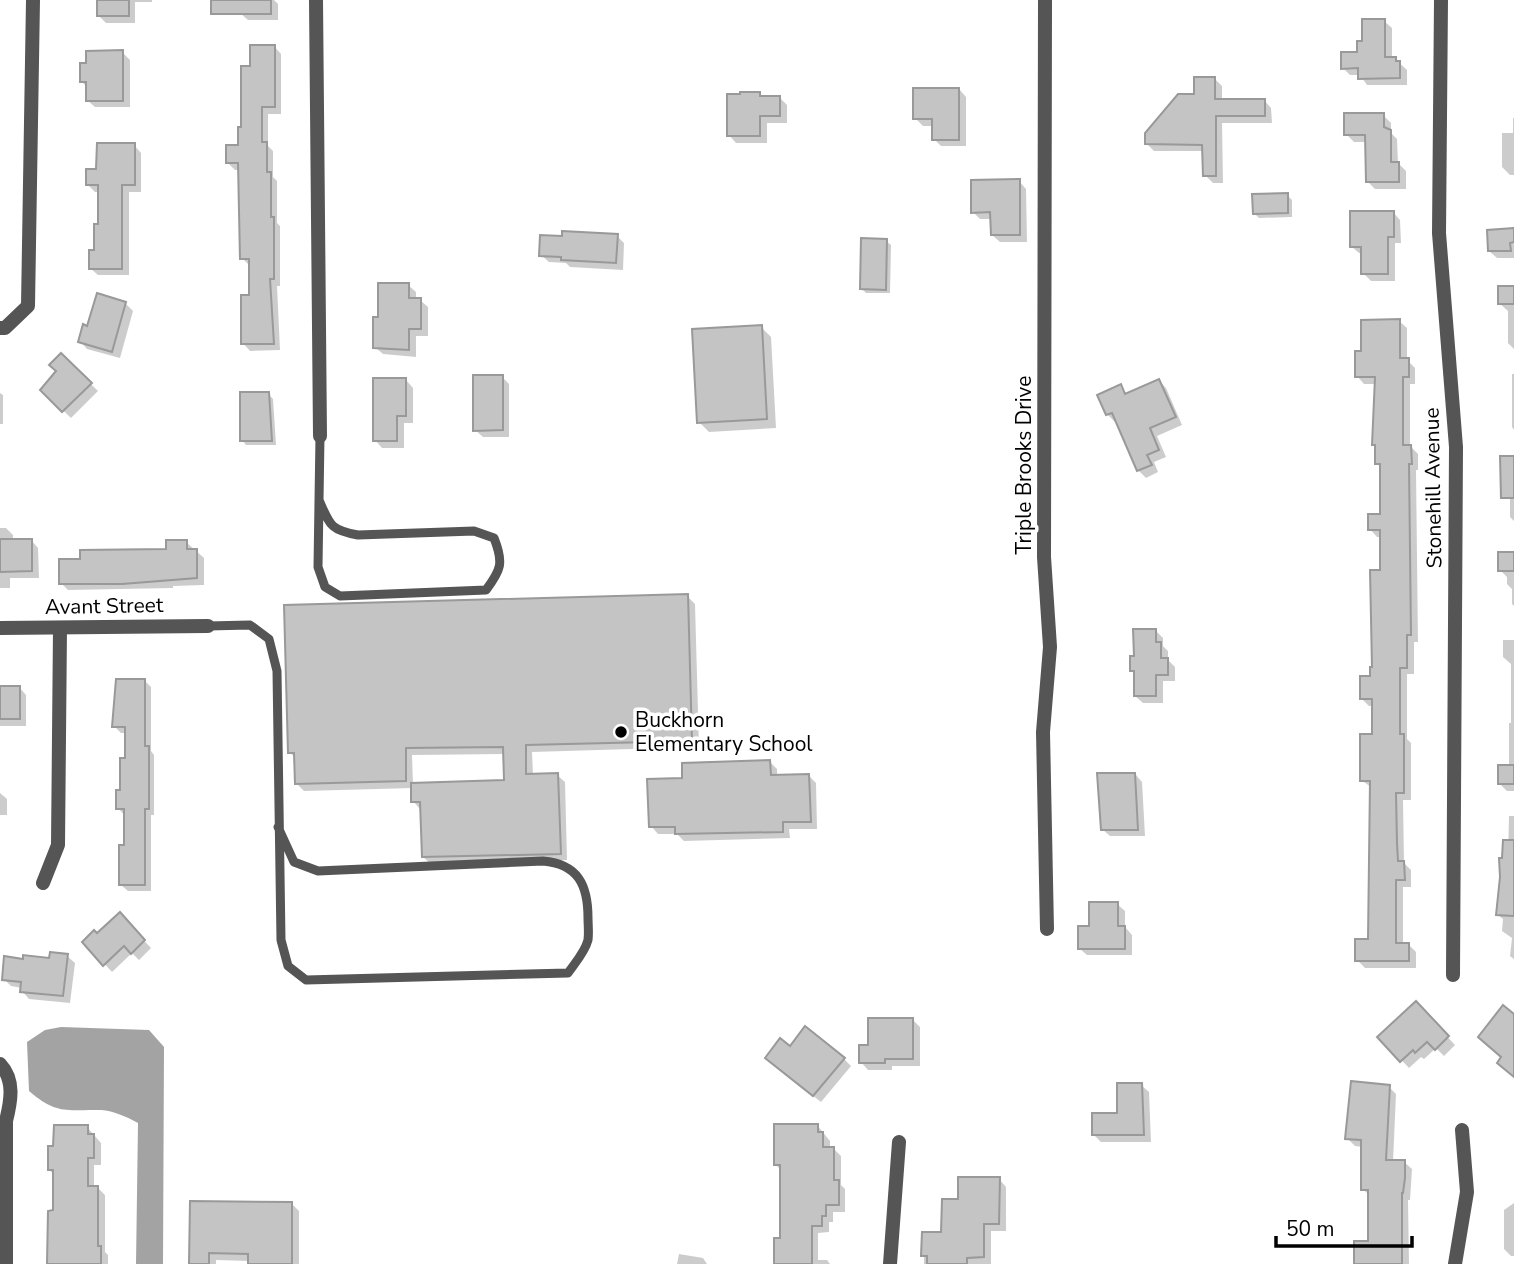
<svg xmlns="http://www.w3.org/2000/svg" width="1514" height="1264" font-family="'Nunito Sans',sans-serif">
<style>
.water{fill:#a3a3a3}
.shadow{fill:#0003;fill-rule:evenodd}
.building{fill:#c4c4c4;stroke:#999;stroke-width:2}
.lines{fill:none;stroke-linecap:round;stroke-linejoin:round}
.service{stroke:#555;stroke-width:9}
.minor{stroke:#555;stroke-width:14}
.poi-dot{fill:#000;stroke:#fff;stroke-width:2.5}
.labels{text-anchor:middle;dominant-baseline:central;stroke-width:7;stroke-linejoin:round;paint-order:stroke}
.street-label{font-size:21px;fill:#000;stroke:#fff}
.poi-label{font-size:21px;fill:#000;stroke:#fff;text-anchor:start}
</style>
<rect width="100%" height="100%" fill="#fff"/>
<path class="water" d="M61,1027L149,1030L164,1047L163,1264H136L138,1123C127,1117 114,1111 101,1110C68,1109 58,1116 29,1091L27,1042L45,1030Z"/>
<g class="shadow">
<path d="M99,0H152V2H135V23H106L99,16Z"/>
<path d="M240,0H274L278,4V20H248L240,13Z"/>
<path d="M1384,21L1392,28V59H1395L1407,70V85H1367L1360,75H1350L1343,68L1359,54L1364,42Z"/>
<path d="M274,46L281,54V114H268V146L273,151V177L277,181V223L280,226V286H277L280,350L250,351L243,343L251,297L249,265L242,258L240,170H235L228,163L240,147L252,67Z"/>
<path d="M122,52L130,60V107H95L87,100V87L82,82Z"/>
<path d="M1215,79L1222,86V100H1264L1271,108L1272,123H1222L1223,183H1213L1205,175L1204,151H1154L1146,143Z"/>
<path d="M959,89L966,97V146H941L934,139V126H923L915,118Z"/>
<path d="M759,93L763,97H779L787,105V123H767V143H736L729,135Z"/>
<path d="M1383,115L1391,123V133L1397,139L1398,163L1406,171V189H1375L1367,181V142H1354L1346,134Z"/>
<path d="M1513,118H1514V186V175H1510L1502,167V133H1513Z"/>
<path d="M134,145L141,153V192H129V275H98L90,268L96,252L99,226V192H95L88,185L98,170Z"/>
<path d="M1019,181L1026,189L1027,242H1000L992,235V219H980L973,212Z"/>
<path d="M1287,195L1292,200V217L1259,218L1254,213Z"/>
<path d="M1393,212L1400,220L1401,243H1395V281H1371L1363,273V253H1359L1351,246Z"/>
<path d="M1514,230V258H1497L1489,251Z"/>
<path d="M617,236L624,243L623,270L570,267L566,263L549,262L541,255Z"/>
<path d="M886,241L891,245L890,293H866L861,288Z"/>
<path d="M408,285L416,292V300H420L428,307V336H416V357L383,354L375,347L380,319Z"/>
<path d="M1514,288V349L1508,343V311L1499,303Z"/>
<path d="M125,303L133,311L120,358L87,349L80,341Z"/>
<path d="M1399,321L1407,328V360L1415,368V384H1410V446L1418,454V470H1416L1418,642H1414V674H1407V739L1411,743V800H1403L1404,863L1411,870V887H1403V944H1408L1416,952V968H1365L1357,960L1370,941L1371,787L1361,780L1374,736V706H1369L1362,699L1374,668L1381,571V537H1377L1370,529L1381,516V468L1377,463V447L1374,444L1376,384H1364L1357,376L1363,353Z"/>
<path d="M761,327L771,337L776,428L709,432L699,422Z"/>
<path d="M61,355L98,391L71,418L42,390L58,371Z"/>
<path d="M1512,374H1514V430L1512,427Z"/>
<path d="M502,377L509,384V437H483L475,430Z"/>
<path d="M406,380L413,388V423H404V448H382L375,440Z"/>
<path d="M1159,381L1166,388L1182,425L1157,436L1166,457L1154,462L1158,472L1146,478L1138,470L1117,421L1115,422L1107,414L1120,386L1128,395Z"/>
<path d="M0,393L3,395V424H0Z"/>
<path d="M268,394L273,399L276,445H246L242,440Z"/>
<path d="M1514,458V521L1510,517V480Z"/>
<path d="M0,528H6L13,535V541L31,540L38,548L39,578H10V588H0Z"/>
<path d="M186,542L204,558V585L173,586V588L68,590L61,583L168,551Z"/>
<path d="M1514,553V606L1512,604V589L1507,584V577L1500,570Z"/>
<path d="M687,596L695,604L699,747L532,752L533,775H557L565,782L567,860L431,864L423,857L420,809L413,801V788L304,791L296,783L295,758L290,752ZM505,754L506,782L413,785L412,755Z"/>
<path d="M1155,630L1163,638V646L1168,651V660L1175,667V681H1163V703H1143L1135,696V673L1132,670L1135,658Z"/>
<path d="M1503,640H1514V791H1507L1500,784L1509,767V723H1511V664L1503,657Z"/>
<path d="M144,680L151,687V751L154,755V815H151V891H128L121,885L125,847V816L118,808L127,760V733H121L114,726Z"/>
<path d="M0,687H19L26,695V726H0Z"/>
<path d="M770,762L777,769V776L808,775L816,783L817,829H789L790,838L684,841L677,834H658L651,826Z"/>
<path d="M1135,774L1142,782L1145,836H1110L1102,829Z"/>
<path d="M0,793L7,799V815H0Z"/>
<path d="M1509,816H1514V959L1510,956L1512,938L1502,931L1503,919L1498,915L1508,859Z"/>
<path d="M1117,904L1125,911V927L1132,935V955H1087L1079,948L1091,928Z"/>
<path d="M120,915L151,948L139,960L132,953L112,972L84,942L97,936Z"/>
<path d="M67,956L75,963L70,1003L29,999L22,991V988L11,986L4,979L24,960H51Z"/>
<path d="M1416,1004L1455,1045L1444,1056L1436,1048L1424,1059L1421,1057L1409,1068L1380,1037Z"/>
<path d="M913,1020L920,1027V1066H892V1070H868L861,1062L869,1047Z"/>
<path d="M790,1049L844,1059L851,1066L821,1102L774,1065Z"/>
<path d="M1141,1085L1149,1092L1151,1142H1101L1094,1135L1119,1115Z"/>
<path d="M1389,1087L1396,1094L1393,1162H1404L1412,1169L1410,1200H1408L1409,1264H1356L1370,1242V1196L1363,1189V1147L1355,1146L1347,1138Z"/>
<path d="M817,1125L830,1141V1149H834L841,1156V1185L845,1189V1212H833V1222H829V1232L818,1233V1260H827L830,1264H774L775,1240H782V1171L776,1165Z"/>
<path d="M87,1127L101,1143V1165H94V1188H98L105,1195V1252L108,1255V1264H49L55,1212V1175L49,1170L55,1148Z"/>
<path d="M999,1179L1006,1187V1231H991V1264H924V1234H942L960,1201Z"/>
<path d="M1514,1203V1256H1511L1504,1249V1210Z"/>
<path d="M292,1204L299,1211V1264H250V1261L216,1260V1264H190Z"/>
<path d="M679,1254L703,1258L707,1264H677Z"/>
</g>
<g class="building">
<rect x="97" y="0" width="32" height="16"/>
<rect x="211" y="0" width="60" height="14"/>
<path d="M1362,19H1385V57H1396V61H1400V78L1358,79V68L1341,69V52H1357V41H1362Z"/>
<path d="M250,45H275V107H262V142H267V172H271V217H274V279H270L274,344H241V295H249V259H240L238,163H226V145H238V127H241V66H250Z"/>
<path d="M123,50V101H86V82H80V63H86V51Z"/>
<path d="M1194,77H1215V99H1265V116H1216V176H1203L1202,145L1145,144V133L1178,94H1194Z"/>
<path d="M913,88H959V140H932V119H913Z"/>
<path d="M740,92H760V96H780V116H760V136H727V94H740Z"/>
<path d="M1344,113H1384V127L1391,130V162H1399V182H1366L1365,135H1344Z"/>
<path d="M97,143H135V185H122V269H89V250H94V224H98V185H86V169H96Z"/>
<path d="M1020,179V235H991L990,212L971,213V180Z"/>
<path d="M1288,193V213L1253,214L1252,194Z"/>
<path d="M1350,211H1394V237H1388V274H1361V247H1350Z"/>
<path d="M1514,228V242L1510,243L1511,251H1488L1487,230Z"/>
<path d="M562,231L618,234L616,263L561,260V257L539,256L540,235L562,236Z"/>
<path d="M861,238L887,239L886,290L860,289Z"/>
<path d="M378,283H409V298H421V329H409V350L373,348V317H378Z"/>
<rect x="1498" y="286" width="16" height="18"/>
<path d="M97,293L126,302L112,352L78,342L83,324L87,326Z"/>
<path d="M1400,319V358H1409V377H1403V445H1411L1412,464H1409L1411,635H1407V668H1400V734H1404V793H1396L1397,843L1398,861H1404L1405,880H1396V943H1409V961H1355V939H1368L1370,781H1360V734H1372V699H1360V676H1370V667H1372L1370,570H1380V530H1368V514H1380V464H1375V445H1372L1375,377H1355V351H1361V320Z"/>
<path d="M762,325L767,419L697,423L692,329Z"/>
<path d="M61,353L92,383L62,412L40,390L56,371L49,365Z"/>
<path d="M473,375H503V430L473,431Z"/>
<path d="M373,378H406V416H397V441H373Z"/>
<path d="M1159,379L1176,417L1150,428L1159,450L1147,455L1152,465L1137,471L1112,413L1106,415L1097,395L1121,384L1125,394Z"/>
<path d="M240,392H269L272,441H240Z"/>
<path d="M1500,456H1514V498H1501Z"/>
<path d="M0,539H32V571L0,572Z"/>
<path d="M166,540H187V549H197V578L122,584H59V559H80V550L166,549Z"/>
<rect x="1498" y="552" width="16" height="19"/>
<path d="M688,594L692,741L526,745V774L558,773L561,854L422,857L420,802H411V783L504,780L503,747L406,748V781L295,784L294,753H288L284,605Z"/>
<path d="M1133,629H1156V642H1161V658H1168V675H1156V696H1134V671H1130V656H1134Z"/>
<path d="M116,679H145V746H149V809H145V885H119V845H124V809H116V790H120V758H125V727H112Z"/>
<rect x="0" y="686" width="20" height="33"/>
<path d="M770,760L771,775L809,774L811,822H783V832L675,834V827H649L647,779L682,778V763Z"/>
<rect x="1498" y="765" width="16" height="19"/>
<path d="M1097,773H1135L1138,830H1101Z"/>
<path d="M1503,840H1514V916L1496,915L1500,877L1499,858H1502Z"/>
<path d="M1089,902H1118V926H1125V949H1078V926H1089Z"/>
<path d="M120,912L145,940L131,954L124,946L103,966L82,942L94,930L97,933Z"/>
<path d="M50,952L68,954L63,996L20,992L21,982L2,980L4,956L23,959V955L49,958Z"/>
<path d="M1416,1001L1449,1036L1435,1050L1427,1042L1415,1053L1413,1050L1400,1062L1377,1037Z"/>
<path d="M1503,1005L1514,1014V1077L1497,1063L1501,1057L1478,1037Z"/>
<path d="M868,1018H913V1059H885V1063H859V1045H868Z"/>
<path d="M805,1026L845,1058L813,1096L765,1058L780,1038L790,1046Z"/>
<path d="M1351,1081L1390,1085L1386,1160H1405V1178L1403,1193H1402V1264H1354V1241H1368V1190H1361V1140L1345,1139Z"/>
<path d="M1117,1083H1142L1144,1135H1092V1113H1117Z"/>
<path d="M774,1124H818V1132H823V1147H834V1180H839V1205H826V1216H822V1226H812V1264H774V1238H780V1165H774Z"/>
<path d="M54,1125H88V1134H94V1158H88V1186H98V1246H101V1264H47L48,1211L53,1210V1170H48V1146H53Z"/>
<path d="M958,1177H1000L999,1224H984V1257L967,1258V1264H927V1256H921L922,1232H941L942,1199H958Z"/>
<path d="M190,1201L292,1202V1264H248V1254L209,1253V1264H189Z"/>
</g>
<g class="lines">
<g class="service">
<path d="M319,500C330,525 330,530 358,535L474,531L494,538C504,563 501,570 486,590L340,596L325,587L318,567L320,436"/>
<path d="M208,626L250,625L269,639L277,671L281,940L288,966L306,980L568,973C575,963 585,952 588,940C589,933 588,924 588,918C588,885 578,864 543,861L318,871L294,862L278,827"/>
</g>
<g class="minor">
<path d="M316,0L320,436"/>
<path d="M1045,0L1044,557L1050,647L1043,732L1047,929"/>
<path d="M1441,0L1439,233L1456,447L1453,975"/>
<path d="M0,328H5L28,306L33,0"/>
<path d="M0,628L208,626"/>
<path d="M43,883L58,845L60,628"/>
<path d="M0,1064C15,1080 11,1101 6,1121V1264"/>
<path d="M890,1264L899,1142"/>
<path d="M1455,1264L1467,1192L1462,1130"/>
</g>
</g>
<circle class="poi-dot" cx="621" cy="732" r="7"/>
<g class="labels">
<g class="street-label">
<text transform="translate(1024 465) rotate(-90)">Triple Brooks Drive</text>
<text transform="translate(1433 488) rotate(-91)">Stonehill Avenue</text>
<text transform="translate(104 606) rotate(-1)">Avant Street</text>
</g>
<g class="poi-label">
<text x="635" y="720">Buckhorn<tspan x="635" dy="24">Elementary School</tspan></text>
</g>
</g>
<path d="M1276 1236v10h136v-10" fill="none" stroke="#000000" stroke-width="3.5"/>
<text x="1286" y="1236" font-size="21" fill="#000000" stroke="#ffffff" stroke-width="5" paint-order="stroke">50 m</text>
</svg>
